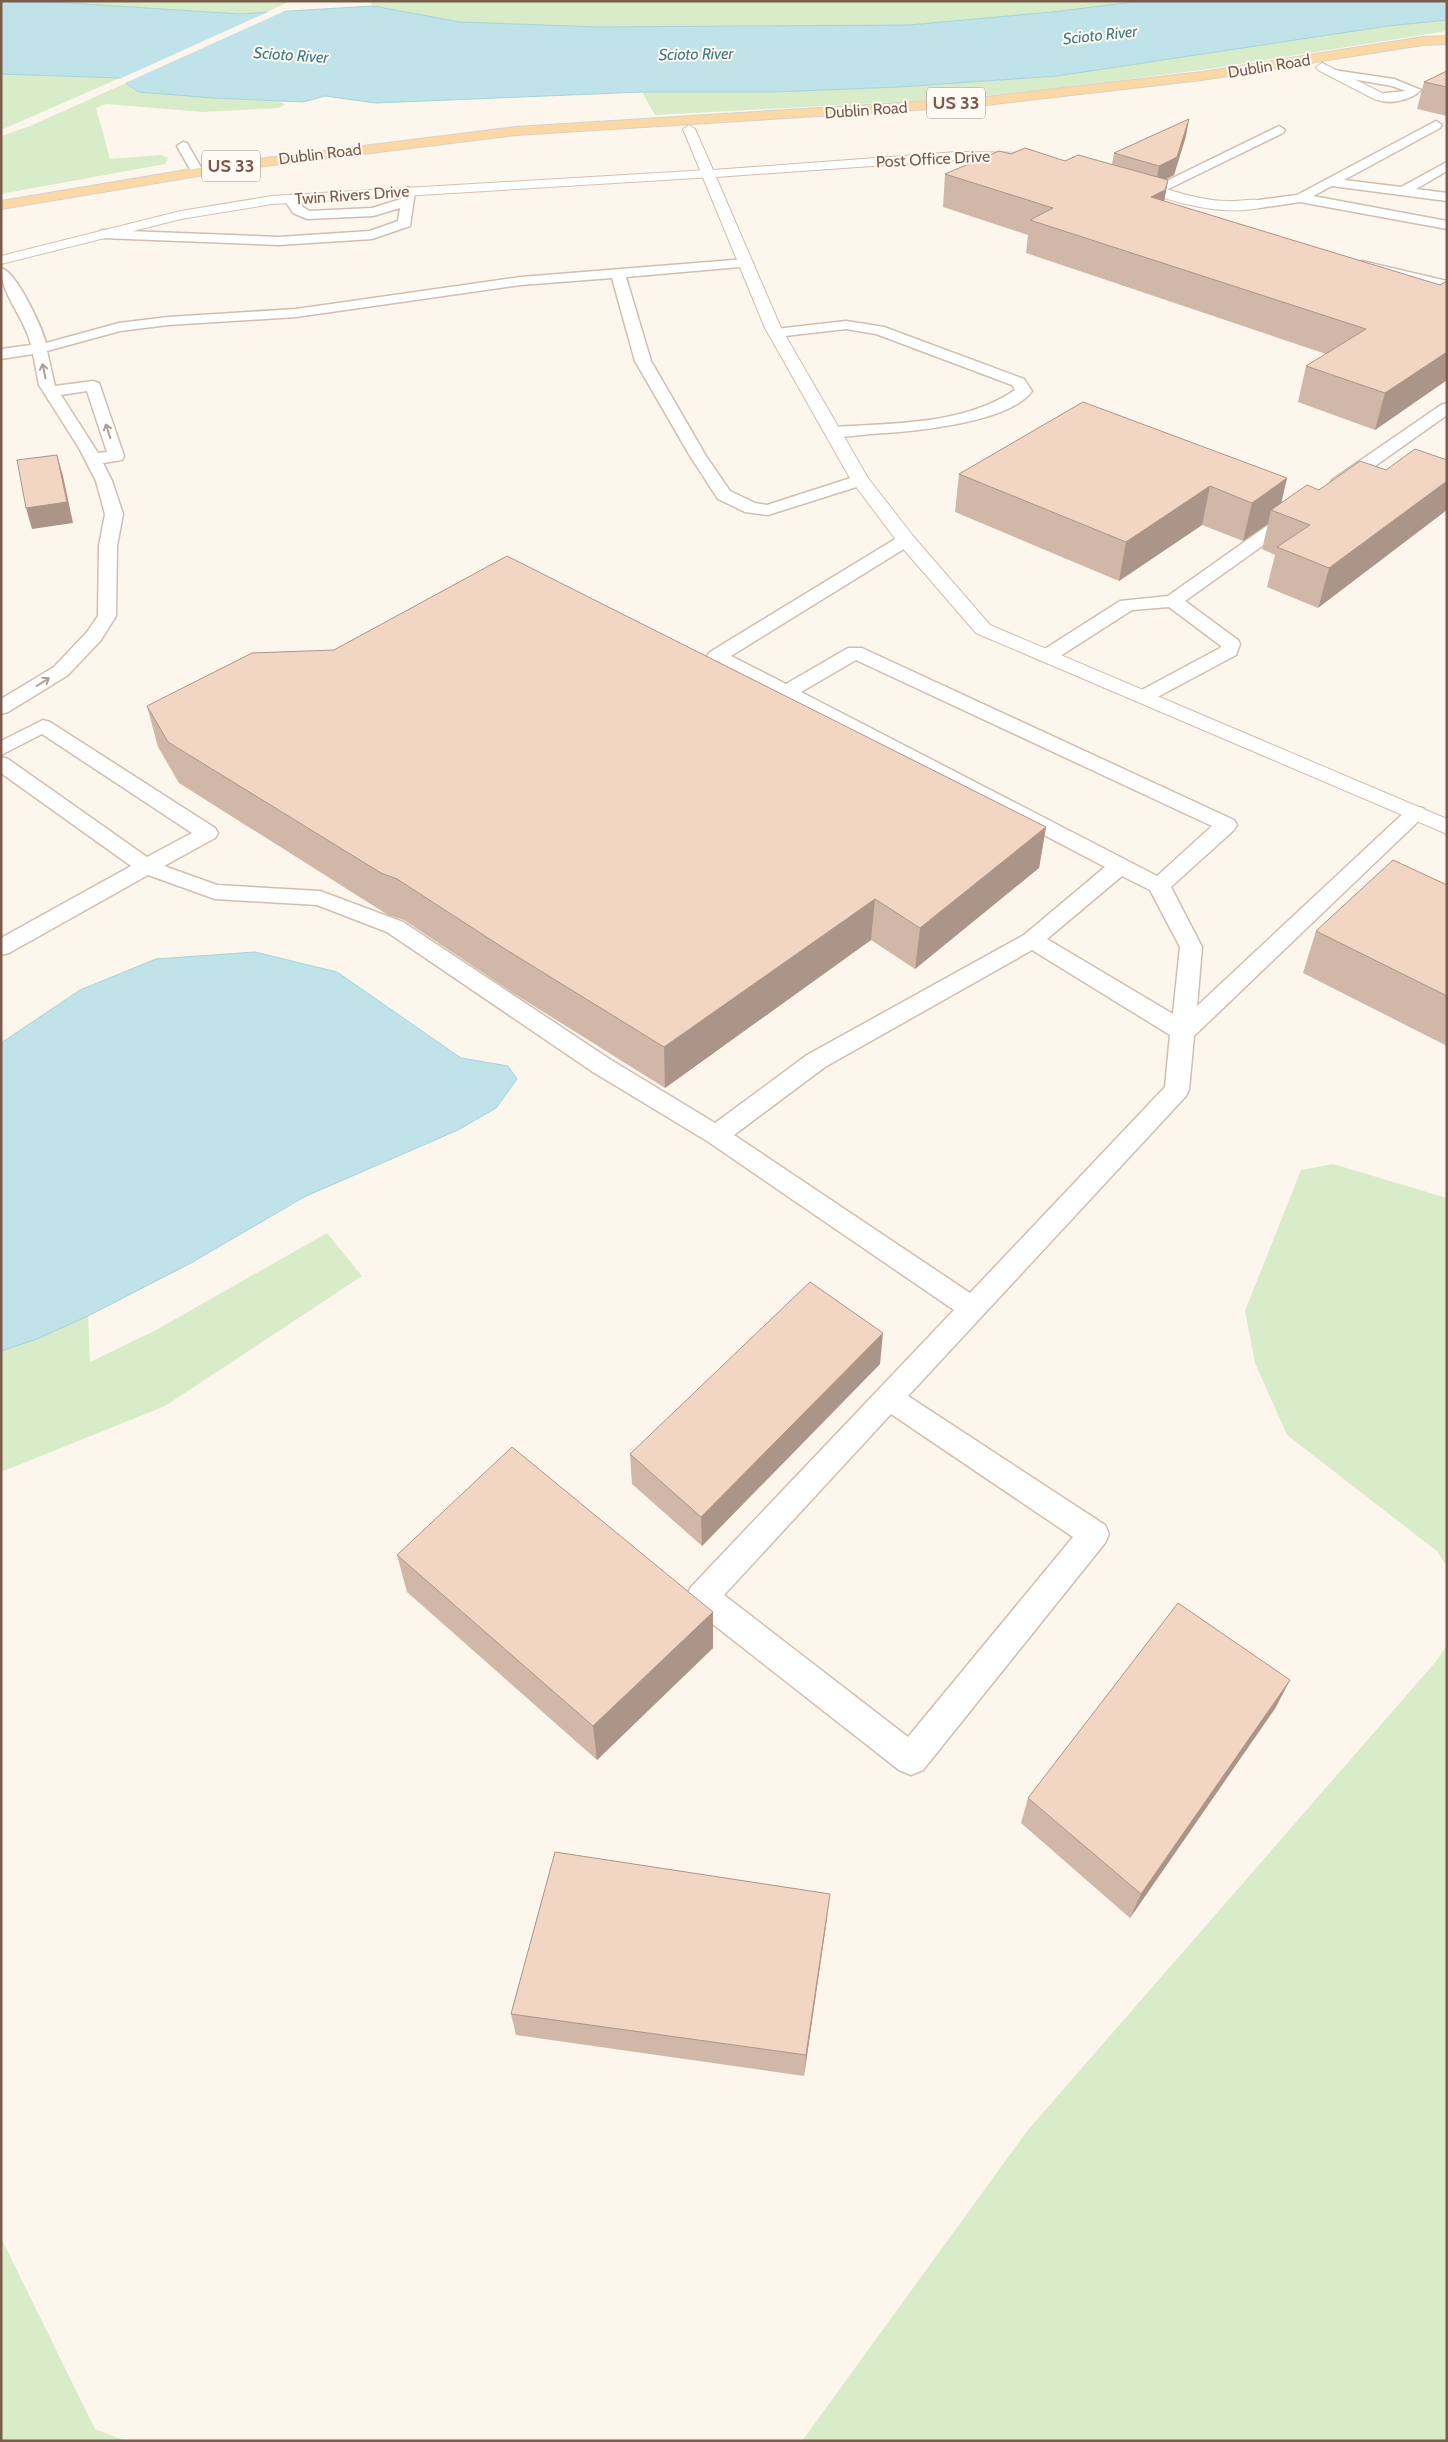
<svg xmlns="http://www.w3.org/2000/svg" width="1448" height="2442" font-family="Cabin,sans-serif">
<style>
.green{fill:#d8ecc9}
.water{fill:#bfe3e8;stroke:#a5d3da}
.pier{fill:#fdf6ec}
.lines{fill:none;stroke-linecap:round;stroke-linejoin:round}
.lane-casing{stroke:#d1beb0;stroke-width:3}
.street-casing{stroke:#d1beb0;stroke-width:2}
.secondary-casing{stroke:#d6c0b0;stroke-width:2}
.primary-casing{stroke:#dad1cd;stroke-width:2}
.lane{fill:#fff;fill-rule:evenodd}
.street{fill:#fff;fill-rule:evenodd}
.secondary{fill:#fff;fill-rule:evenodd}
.primary{fill:#fbd9a5;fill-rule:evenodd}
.wall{fill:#d1b7a8}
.shaded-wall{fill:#aa9588}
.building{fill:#f3d5c3;stroke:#aa9588}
.oneway{stroke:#af9d94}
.labels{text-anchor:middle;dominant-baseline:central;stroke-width:4;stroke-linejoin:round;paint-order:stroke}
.far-water-label{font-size:16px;font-style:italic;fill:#437c86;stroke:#fffaf3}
.far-street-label{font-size:16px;fill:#7a5c4d;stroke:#fffaf3}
.shield{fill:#fffaf3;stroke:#a28b7f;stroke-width:1}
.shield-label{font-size:18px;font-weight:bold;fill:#7a5c4d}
</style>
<rect width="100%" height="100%" fill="#fdf6ec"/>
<g class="green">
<path d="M38,1H290L265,13L240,14Z"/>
<path d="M369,1H1142L1052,12L909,25L826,26L599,27L460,22L373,6Z"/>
<path d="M1447,20V31L1202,70L1042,90L952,99L655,115L642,92H773L899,87L1057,76L1388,26Z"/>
<path d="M1,74L120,78L1,130Z"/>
<path d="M126,83L138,92L280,101L285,105L278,108L202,112L106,104L96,108L110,159L161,155L168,158L165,164L1,194V136L30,126Z"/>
<path d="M1333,1164L1447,1198V1567L1438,1552L1287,1435L1255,1363L1245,1311L1301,1170Z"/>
<path d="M327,1233L362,1276L165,1406L1,1472V1351L37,1339L88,1316L90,1362L156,1330Z"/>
<path d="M1447,1644V2441H802L1027,2131L1438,1659Z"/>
<path d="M1,2238L95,2429L126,2441H1Z"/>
</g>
<g class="water">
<path d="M1,1H38L240,14L373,6L460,22L599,27L909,25L1052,12L1142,1H1447V20L1388,26L1057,76L899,87L773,92H642L376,103L325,96L303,102L214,98L138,92L120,78L1,74Z"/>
<path d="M255,952L337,972L461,1058L508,1066L517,1079L496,1108L458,1130L304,1197L191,1263L88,1316L37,1339L1,1351V1043L80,990L156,959Z"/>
</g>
<path class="pier" d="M272,10H287L123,84L115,81Z"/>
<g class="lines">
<defs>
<g id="lane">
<path d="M1333,70L1394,79L1421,90C1412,100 1384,107 1374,97L1376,94L1406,91L1392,86L1329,75L1327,73Z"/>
<path d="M1436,121L1442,125L1440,128L1344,180L1401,187L1447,162V171L1416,189L1447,193V201L1332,186L1313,196L1447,221V229L1300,202L1259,208L1252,204L1259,200L1297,195Z"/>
<path d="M1279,126L1285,130L1283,133L1158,194L1153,195L1146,191Z"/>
<path d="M183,142L187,143L203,171L202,174H192L191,171L177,146Z"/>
<path d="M408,187L415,191L410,226L372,239L279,245L102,238L95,234L102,230L279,237L370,231L398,221L400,208L373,216L307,219L293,213L284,199L291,195L296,196L303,207L309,211L372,208L401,199V191Z"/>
<path d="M746,259L753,263L751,266L626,277L651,361L706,456L730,491L755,503L767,505L860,475L866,476L868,480L866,484L768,515L745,512L718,499L690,456L635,361L612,278L521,285L296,317L168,325L120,331L47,351L55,386L93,381L99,383L124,456L122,460L103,463L112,481L123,514L117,546L116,616L101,640L68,675L8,712L1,714V699L54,667L87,632L98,616L99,546L105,514L96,481L79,448L39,385L33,354L1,359V349L31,345C25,318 1,295 1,268C16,271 42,327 46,343L119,323L168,317L296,309L521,277ZM87,391L107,452L98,453L61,395Z"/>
<path d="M1362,261L1447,281V289L1357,268L1355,265Z"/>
<path d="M846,321L884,327L1024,379L1032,391C1009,424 908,432 871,434C857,435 841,439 828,435L826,432L834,427C894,423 964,425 1015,390L1012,385L876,334L846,329L776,337L769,333L776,329Z"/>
<path d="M1447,403V415L1344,488H1332L1330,484L1332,480L1441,405Z"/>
<path d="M1294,510L1300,511L1303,515L1300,519L1185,601L1238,640L1240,644L1236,655L1150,701H1136L1133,697L1136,693L1220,648L1221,646L1169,607L1132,610L1054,660H1040L1037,656L1040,652L1120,601L1168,596L1288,511Z"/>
<path d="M906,535L912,536L915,540L912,544L731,656L786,684L848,648H862L1234,820L1237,825L1234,830L1171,887L1202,947L1197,1006L1409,808L1416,807L1423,808L1427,813L1194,1036L1189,1090L1186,1096L908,1396L1105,1525L1109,1534L1105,1543L923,1770L911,1775L899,1770L691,1607L686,1597L691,1587L954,1310L707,1141L593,1072L387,932L317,905L215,899L148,875L9,953L1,955V938L131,866L1,773V757L8,759L147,857L192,833L42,734L1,755V741L43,720L50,722L215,828L218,833L215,838L164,866L217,885L320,891L403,922L611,1060L715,1123L807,1055L1024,935L1105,867L710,660L707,656L710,652L900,536ZM856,660L1212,826L1157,876L801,692ZM1122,876L1150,890L1180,947L1173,1014L1047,939ZM1032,950L1170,1035L1165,1087L970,1293L734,1135L825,1067ZM891,1414L1073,1537L908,1737L724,1595Z"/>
</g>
<g id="street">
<path d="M1322,63L1384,94L1386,97L1384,100H1376L1318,70L1316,67Z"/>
<path d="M689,125L695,129L713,170L957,152L1029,153L1031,156L1029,159L1024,160H957L716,177L781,328L868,478L913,536L990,625L1447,819V834L976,633L899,544L851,480L765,328L683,129Z"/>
<path d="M1131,179C1164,187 1195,201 1229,201C1239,202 1260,196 1266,204L1264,207C1219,218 1169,200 1126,186L1124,183Z"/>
</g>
<path id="secondary" d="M708,170L713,171L715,174L713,177L272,204L181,219L1,264V256L181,211L272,196Z"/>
<path id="primary" d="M1447,36V44L1423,45L1202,80L978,106L516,135L234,170L1,209V201L234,162L516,127L978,98L1202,72L1423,37Z"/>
</defs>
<use href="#lane" class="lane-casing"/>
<use href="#street" class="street-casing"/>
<use href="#secondary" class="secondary-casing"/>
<use href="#primary" class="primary-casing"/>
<use href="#lane" class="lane"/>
<use href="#street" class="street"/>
<use href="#secondary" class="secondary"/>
<use href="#primary" class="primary"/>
</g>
<g class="wall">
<path d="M1447,71V116L1417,109L1424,82Z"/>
<path d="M1186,136L1174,175L1165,180H1168L1164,201L1440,285L1447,281V380L1375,430L1298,402L1306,366L1326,354L1026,253L1028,235L943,207L945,174L1011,154L1065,161L1112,164L1114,153Z"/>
<path d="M1360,461L1318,608L1267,587L1275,555L1262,549L1268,524L1243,541L1202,525L1119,581L955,512L959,474L1287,478L1281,503L1319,490Z"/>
<path d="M147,706L1046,827L1039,868L915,969L871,940L665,1088L510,991L404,920L388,915L179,783L158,747Z"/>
<path d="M1447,885V1046L1303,973L1316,931Z"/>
<path d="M880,1364L702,1546L632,1484L630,1454Z"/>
<path d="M397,1555L713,1612V1648L597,1760L407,1592Z"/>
<path d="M1276,1707L1130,1918L1021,1823L1028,1798Z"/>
<path d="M827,1918L804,2076L516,2035L511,2014Z"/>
</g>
<g class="shaded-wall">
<path d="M1189,119L1186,136L1174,175L1156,184L1159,166Z"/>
<path d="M1168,180L1162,213L1151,197Z"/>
<path d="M1447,352V380L1375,430L1385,393Z"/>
<path d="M57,455L63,476L73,523L32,529L26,508Z"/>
<path d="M1287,478L1279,513L1271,510L1268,524L1243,541L1252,503Z"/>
<path d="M1447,481V510L1318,608L1329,568Z"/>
<path d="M1210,486L1202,525L1119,581L1126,542Z"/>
<path d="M1046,827L1039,868L915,969L920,928Z"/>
<path d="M875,899L871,940L665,1088L664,1047Z"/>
<path d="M883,1333L880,1364L702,1546L701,1517Z"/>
<path d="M713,1612V1648L597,1760L593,1726Z"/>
<path d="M1290,1680L1276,1707L1130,1918L1141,1894Z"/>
<path d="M830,1894L827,1918L804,2076L806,2055Z"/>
</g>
<g class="building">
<path d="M1447,71V87L1424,82Z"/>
<path d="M1189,119L1177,157L1159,166L1114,153Z"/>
<path d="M1025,148L1065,161L1078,155L1168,180L1165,190L1151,197L1440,285L1447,281V352L1385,393L1306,366L1366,329L1030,220L1053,208L945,174L999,151L1011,154Z"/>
<path d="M1083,402L1287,478L1252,503L1210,486L1126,542L959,474Z"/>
<path d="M1415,449L1447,460V481L1329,568L1277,547L1310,525L1271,510L1307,485L1319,490L1360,461L1386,470Z"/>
<path d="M57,455L67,502L26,508L17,460Z"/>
<path d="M507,556L1046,827L920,928L875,899L664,1047L505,949L397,879L381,873L168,742L147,706L252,653L334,650Z"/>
<path d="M1393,860L1447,885V996L1316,931Z"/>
<path d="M810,1282L883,1333L701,1517L630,1454Z"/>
<path d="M512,1447L713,1612L593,1726L397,1555Z"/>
<path d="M1178,1603L1290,1680L1141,1894L1028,1798Z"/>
<path d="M555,1852L830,1894L806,2055L511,2014Z"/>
</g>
<defs><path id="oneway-shaft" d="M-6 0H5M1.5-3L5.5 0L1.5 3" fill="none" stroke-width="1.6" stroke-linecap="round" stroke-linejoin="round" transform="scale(1.25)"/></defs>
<g class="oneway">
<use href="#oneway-shaft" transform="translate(44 371) rotate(-102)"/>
<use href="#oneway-shaft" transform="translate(108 431) rotate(-108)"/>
<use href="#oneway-shaft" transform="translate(43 682) rotate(-32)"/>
</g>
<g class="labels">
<g class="far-water-label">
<text transform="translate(1100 35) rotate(-6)">Scioto River</text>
<text transform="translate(696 54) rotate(-1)">Scioto River</text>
<text transform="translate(291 55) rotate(4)">Scioto River</text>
</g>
<g class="far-street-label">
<text transform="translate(1269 66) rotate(-9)">Dublin Road</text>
<text transform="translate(866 110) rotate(-4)">Dublin Road</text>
<text transform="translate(320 154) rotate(-7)">Dublin Road</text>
<text transform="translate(933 159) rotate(-3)">Post Office Drive</text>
<text transform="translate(352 195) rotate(-4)">Twin Rivers Drive</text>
</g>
<g class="shield">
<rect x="927" y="87.5" width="58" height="31" rx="4"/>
<rect x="202" y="150.5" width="58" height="31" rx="4"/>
</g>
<g class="shield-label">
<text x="956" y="103">US 33</text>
<text x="231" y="166">US 33</text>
</g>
</g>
<rect width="1448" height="2442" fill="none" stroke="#7a5c4d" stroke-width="5"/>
</svg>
